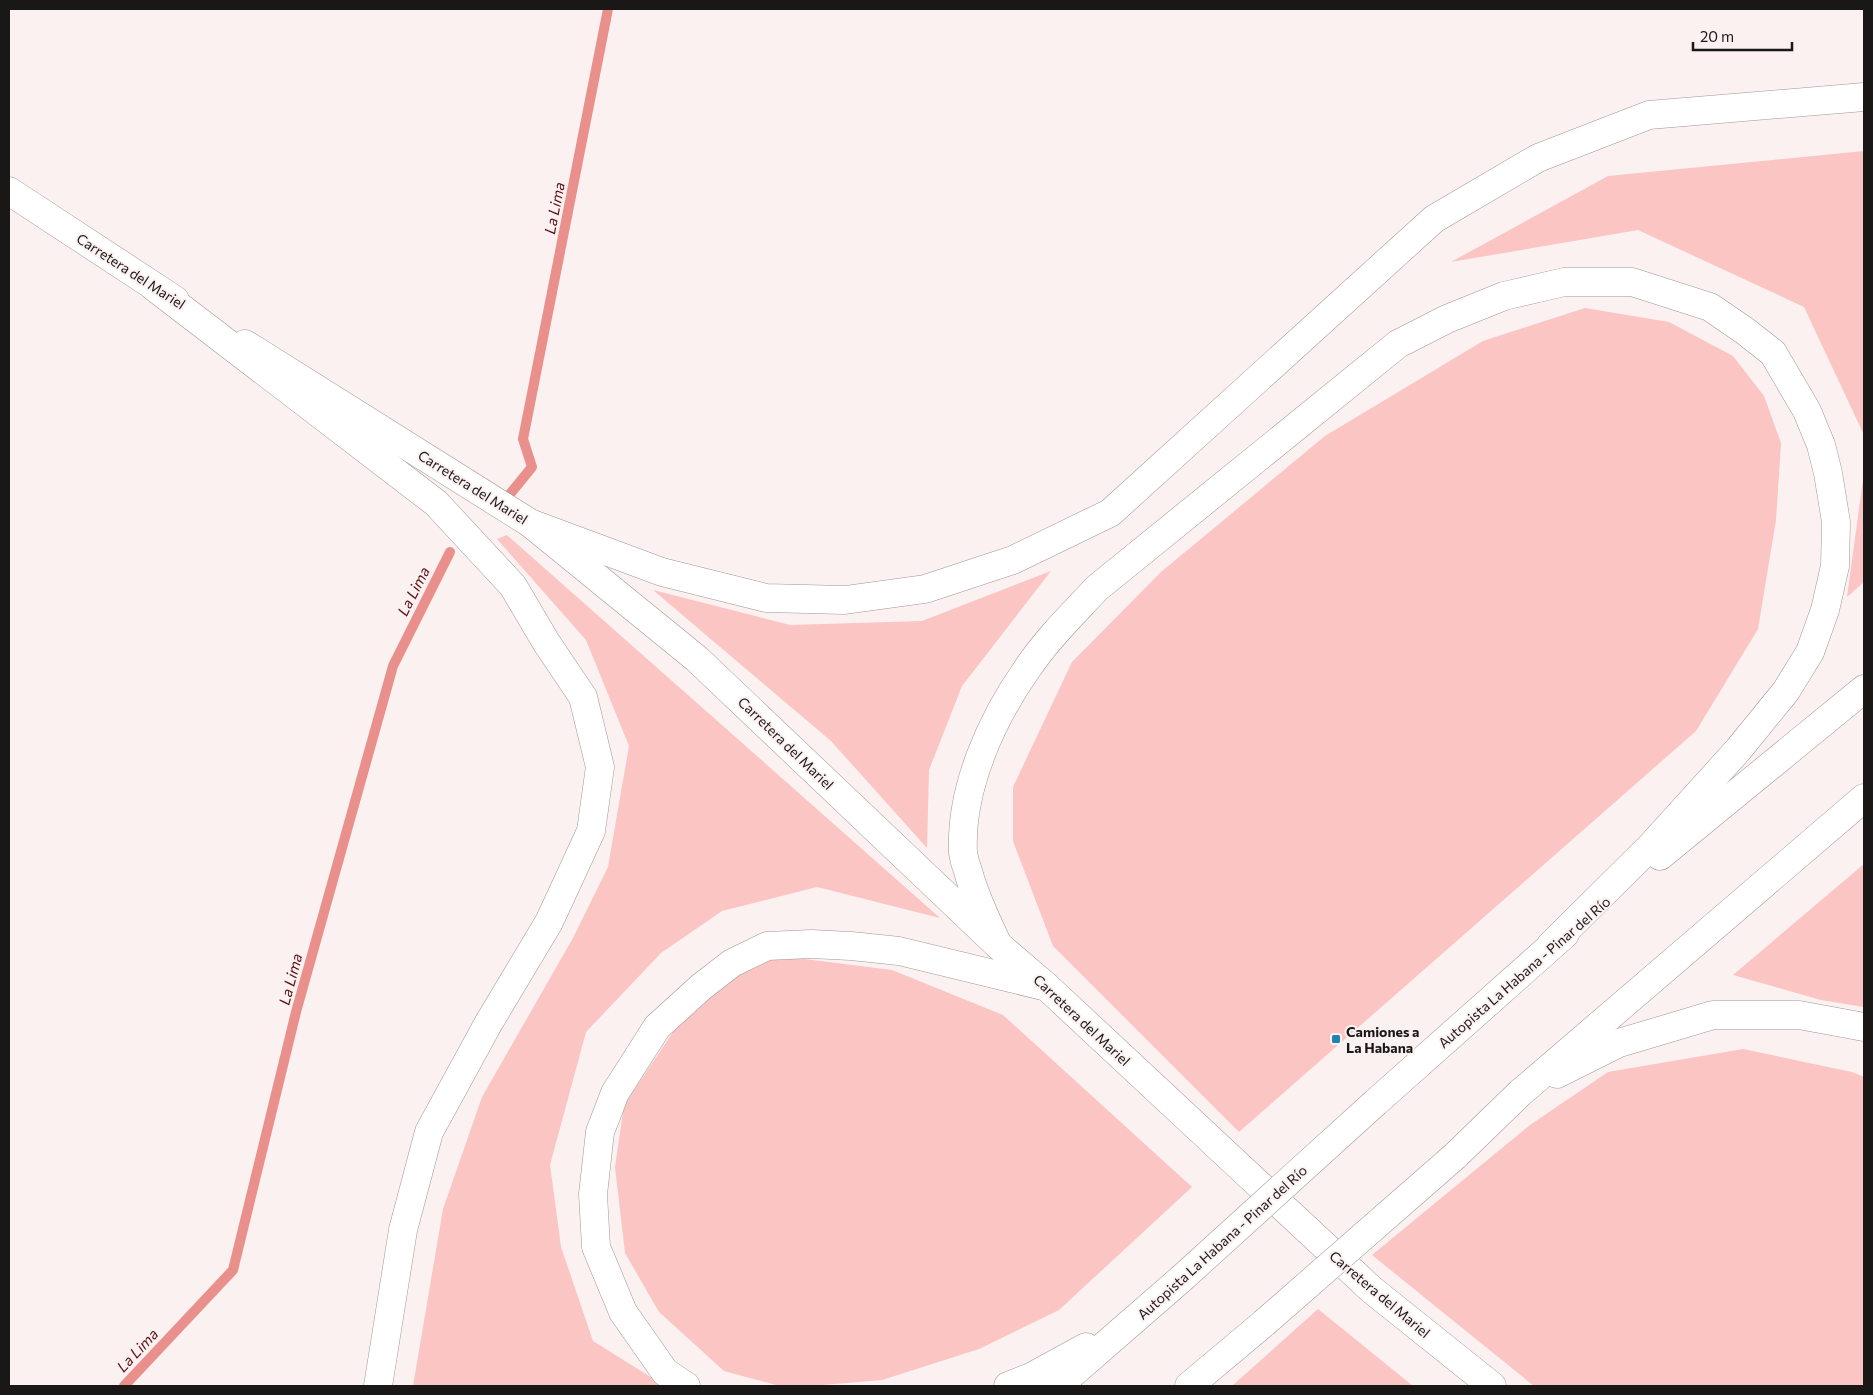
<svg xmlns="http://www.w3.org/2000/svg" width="1873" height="1395" font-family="Commissioner,sans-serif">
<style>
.green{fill:#fac5c2}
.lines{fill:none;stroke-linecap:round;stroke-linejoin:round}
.stream{stroke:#e9908c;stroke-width:10}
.major-casing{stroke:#a09796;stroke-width:29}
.highway-casing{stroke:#a09796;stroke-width:29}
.major{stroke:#fff;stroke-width:28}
.highway{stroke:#fff;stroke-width:28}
.highway-bridge-casing{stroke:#a09796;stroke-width:29;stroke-linecap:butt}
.highway-bridge{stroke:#fff;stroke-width:28}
.poi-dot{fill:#2184af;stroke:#fbf1f0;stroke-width:2}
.labels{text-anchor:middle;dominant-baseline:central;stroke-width:4;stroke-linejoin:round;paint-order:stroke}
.street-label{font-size:14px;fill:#1a1717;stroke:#fbf1f0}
.poi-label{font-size:14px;font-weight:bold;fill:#1a1717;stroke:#fbf1f0;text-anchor:start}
.water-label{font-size:15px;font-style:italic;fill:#5c0d14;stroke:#fbf1f0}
</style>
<rect width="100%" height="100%" fill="#fbf1f0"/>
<g class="green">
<path d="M1864,151V435L1804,307L1638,230L1451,262L1608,176Z"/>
<path d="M1585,308L1669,322L1733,356L1764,396L1781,443L1776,520L1758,629L1696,731L1239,1132L1053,946L1013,841V787L1072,662L1161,572L1325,436L1483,341Z"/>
<path d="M1864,472V582L1847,597Z"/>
<path d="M507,535L940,918L817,887L722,911L661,953L586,1032L550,1165L561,1247L593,1341L665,1386H413L443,1209L482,1097L573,938L608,867L629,746L586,640L497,539Z"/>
<path d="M1051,571L962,686L929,770L927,848L831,741L653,590L790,625L922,621Z"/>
<path d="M1864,864V1007L1821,1000L1733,975Z"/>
<path d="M773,955L892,970L1003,1015L1192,1187L1059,1310L979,1349L882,1380L811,1386H780L724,1371L659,1312L625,1253L615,1167L624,1105L694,1001Z"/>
<path d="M1743,1049L1852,1072L1864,1077V1386H1534L1372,1255L1530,1125L1608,1072Z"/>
<path d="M1318,1309L1413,1386H1232Z"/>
</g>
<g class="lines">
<g class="stream">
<path d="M510,494L532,467L523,439L608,9"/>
<path d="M124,1386L233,1270L296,1012L393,666L450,552"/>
</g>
<defs>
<g id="major">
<path d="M9,191L175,300"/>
<path d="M245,344L530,523L697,659L998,945L1047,987L1372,1290L1492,1386"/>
</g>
<g id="highway">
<path d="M154,287L436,503L513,586L546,642L583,697L600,767L591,831L549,922L488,1024L429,1132L403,1230L378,1386"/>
<path d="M530,523L662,572L766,598L845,600L925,589L1013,560L1110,513L1434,219L1538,158L1649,115L1864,97"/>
<path d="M1660,856L1864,689"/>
<path d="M998,945C987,921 975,898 968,871C966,866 964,859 963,853C960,789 991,720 1027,669C1047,639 1073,614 1097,588L1398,344L1447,319L1504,296L1564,282H1632L1710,307L1745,331L1773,353L1807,411L1821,445L1828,473L1836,522L1835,566L1825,610L1810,652L1786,691L1738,750L1651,846L1551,945"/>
<path d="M1557,1074L1619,1043L1713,1015H1799L1864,1027"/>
<path d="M1376,1102L1565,934"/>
<path d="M1455,1156L1520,1093L1864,798"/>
<path d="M686,1386L665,1372L623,1312L596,1247L593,1194L600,1132L615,1093L657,1027L701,987L732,963L767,946L811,944L851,946L899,951L1047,987"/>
<path d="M1008,1386L1031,1377L1086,1347"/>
<path d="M1058,1386L1181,1279"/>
<path d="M1189,1386L1264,1323"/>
</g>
</defs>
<use href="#major" class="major-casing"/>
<use href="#highway" class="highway-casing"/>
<use href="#major" class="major"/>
<use href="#highway" class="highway"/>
<defs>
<g id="highway-bridge">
<path d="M1181,1279L1376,1102"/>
<path d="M1264,1323L1455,1156"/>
</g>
</defs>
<use href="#highway-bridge" class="highway-bridge-casing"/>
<use href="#highway-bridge" class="highway-bridge"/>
</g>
<rect class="poi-dot" x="1331" y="1034" width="10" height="10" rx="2.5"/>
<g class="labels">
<g class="street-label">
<text transform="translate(131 271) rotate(33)">Carretera del Mariel</text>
<text transform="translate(473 487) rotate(32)">Carretera del Mariel</text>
<text transform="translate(786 743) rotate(44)">Carretera del Mariel</text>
<text transform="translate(1524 972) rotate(-41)">Autopista La Habana - Pinar del Río</text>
<text transform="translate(1082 1020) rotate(43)">Carretera del Mariel</text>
<text transform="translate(1222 1242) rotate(-42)">Autopista La Habana - Pinar del Río</text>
<text transform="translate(1380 1294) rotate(40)">Carretera del Mariel</text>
</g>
<g class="poi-label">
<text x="1346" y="1031">Camiones a<tspan x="1346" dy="16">La Habana</tspan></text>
</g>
<g class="water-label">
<text transform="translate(554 208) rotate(-79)">La Lima</text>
<text transform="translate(413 591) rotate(-63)">La Lima</text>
<text transform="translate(290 979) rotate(-75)">La Lima</text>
<text transform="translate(137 1350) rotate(-47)">La Lima</text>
</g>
</g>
<rect width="1873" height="1395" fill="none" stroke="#1a1717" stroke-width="20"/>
<path d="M1693 42v8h99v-8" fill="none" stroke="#1a1717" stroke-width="2.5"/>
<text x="1700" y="42" font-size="15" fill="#1a1717" stroke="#fbf1f0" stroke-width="4" paint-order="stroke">20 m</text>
</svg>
